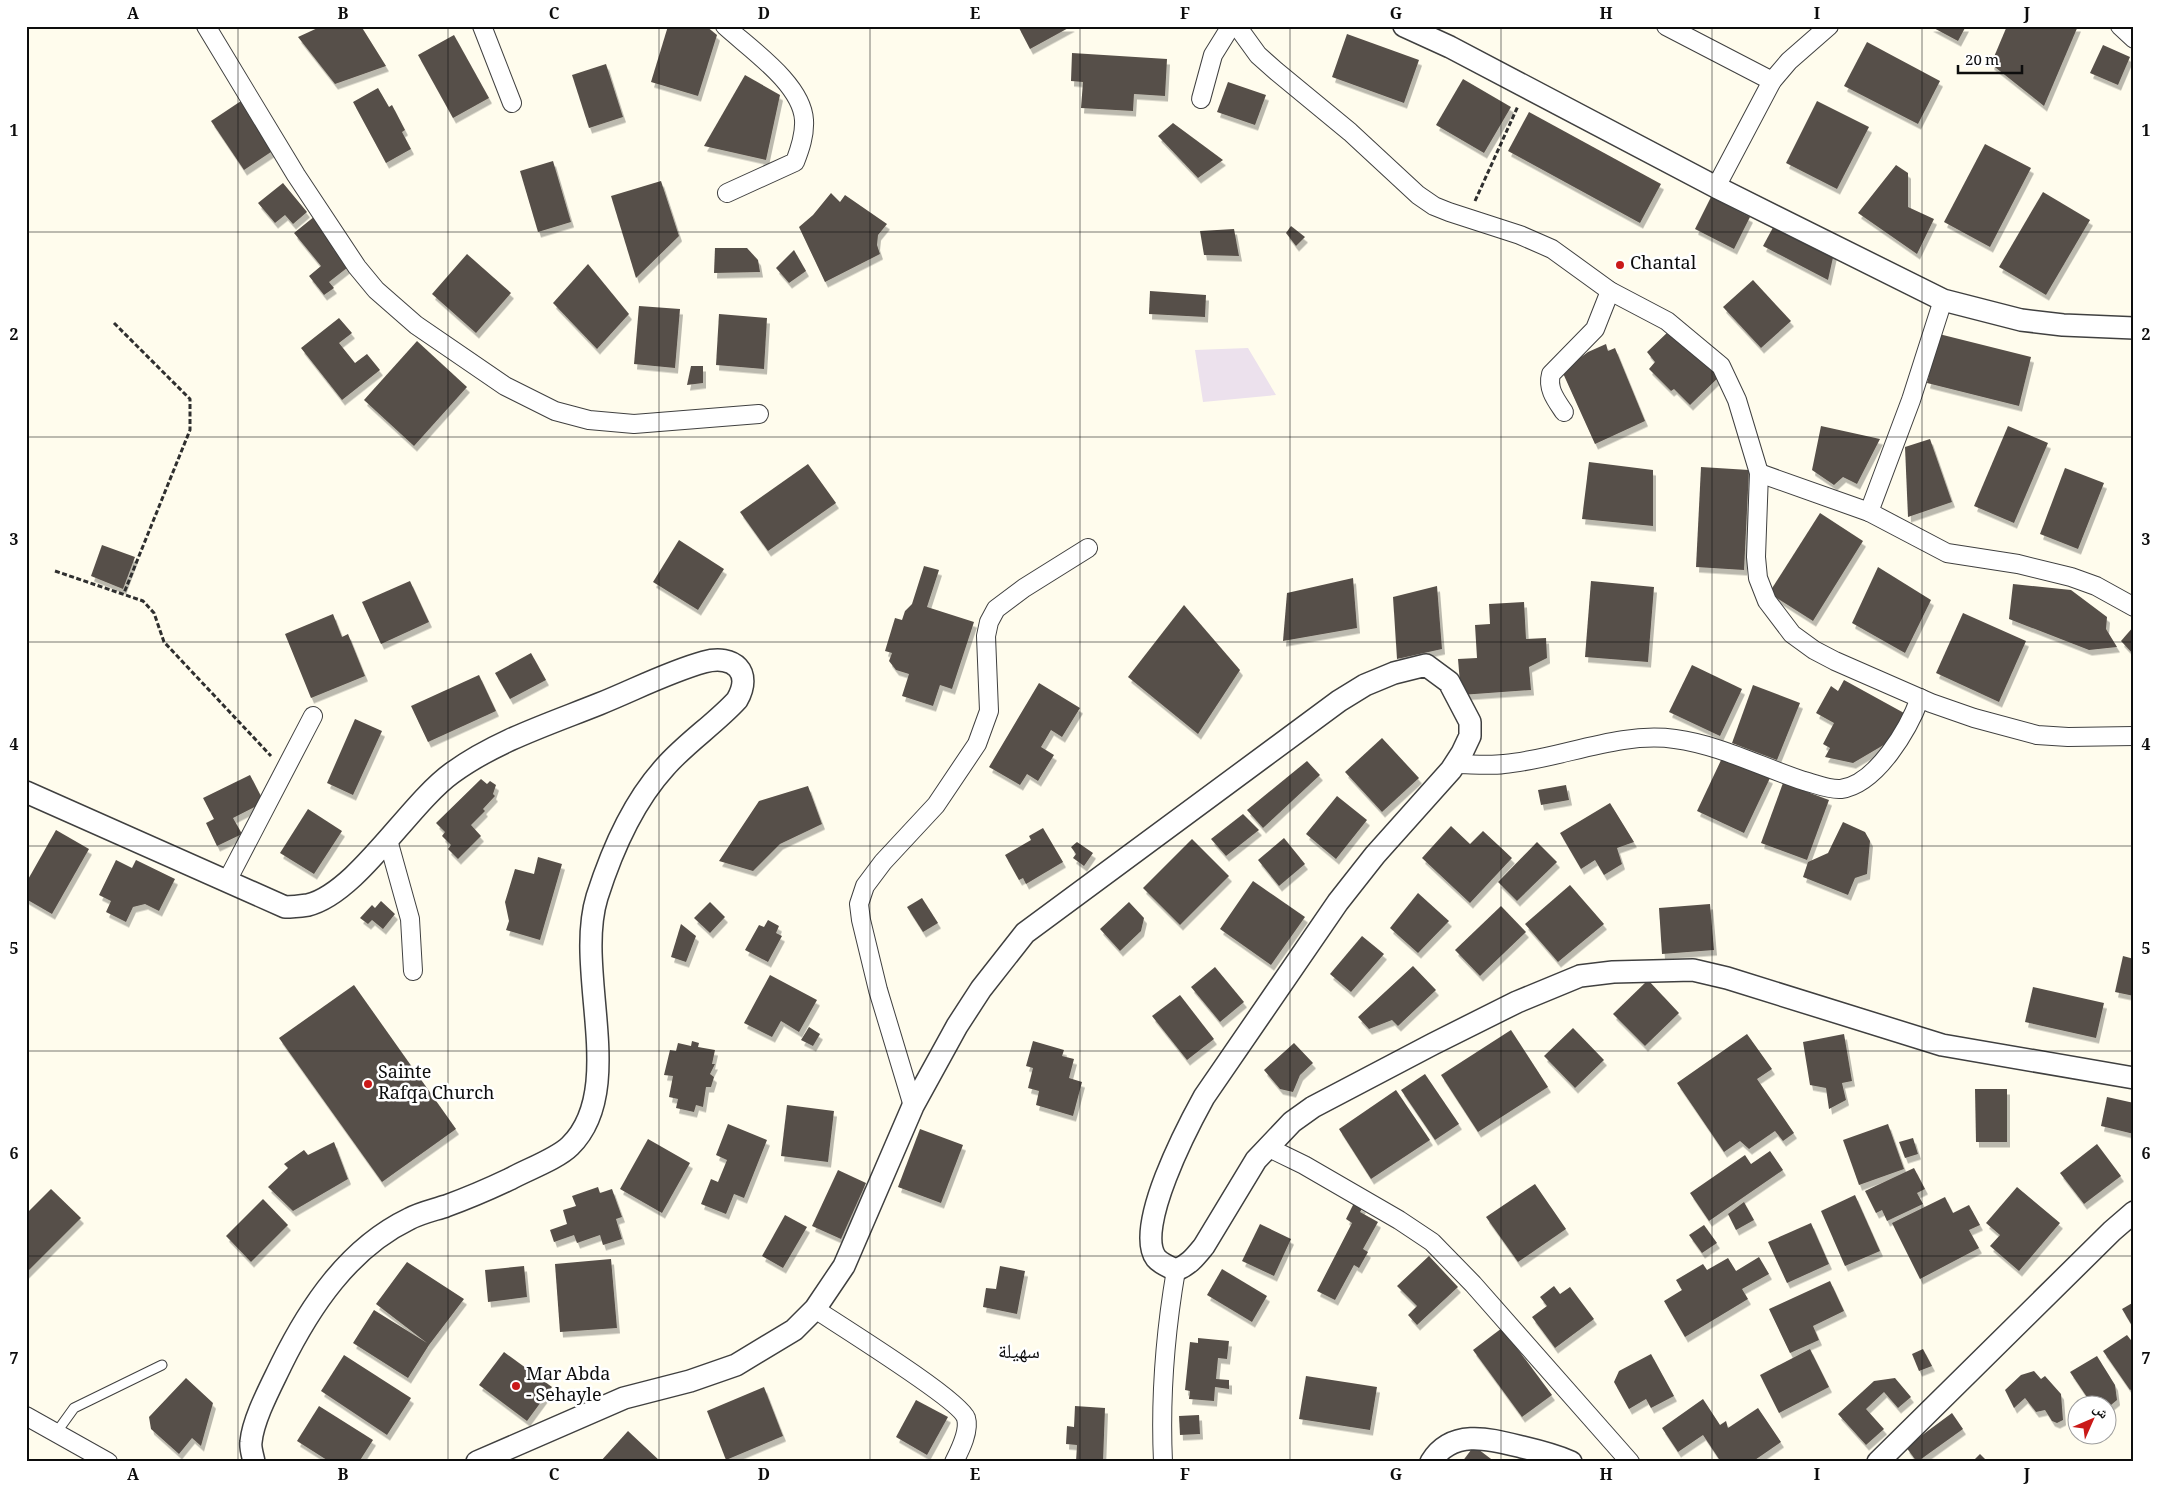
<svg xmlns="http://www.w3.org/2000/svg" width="2160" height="1488" font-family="Georgia,'Noto Naskh Arabic',serif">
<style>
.industrial{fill:#ece1ed}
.building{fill:#574f48;filter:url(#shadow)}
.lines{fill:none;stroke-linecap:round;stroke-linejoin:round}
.service-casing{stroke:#404040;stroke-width:11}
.minor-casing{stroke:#404040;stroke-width:20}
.tertiary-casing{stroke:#404040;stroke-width:24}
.path{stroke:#2f2f2f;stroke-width:3;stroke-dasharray:5 2.5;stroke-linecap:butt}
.service{stroke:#fff;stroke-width:9}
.minor{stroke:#fff;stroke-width:18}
.tertiary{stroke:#fff;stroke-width:21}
.grid{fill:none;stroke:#0d0d0d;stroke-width:1;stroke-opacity:0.55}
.poi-dot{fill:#ca1918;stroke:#fff;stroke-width:2}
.labels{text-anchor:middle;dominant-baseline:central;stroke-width:5;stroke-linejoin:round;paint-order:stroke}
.poi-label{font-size:18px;fill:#0d0d0d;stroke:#fff;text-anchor:start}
.quarter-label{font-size:20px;fill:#0d0d0d;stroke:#fff}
.neatline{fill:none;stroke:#0d0d0d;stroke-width:2}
.grid-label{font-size:16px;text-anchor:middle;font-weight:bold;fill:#0d0d0d}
</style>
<defs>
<filter id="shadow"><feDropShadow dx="3" dy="5.5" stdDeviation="0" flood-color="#0004"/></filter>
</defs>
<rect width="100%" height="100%" fill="#fffced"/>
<path class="industrial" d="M1248,348L1276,395L1203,402L1195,350Z"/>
<g class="building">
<path d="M322,26H361L386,66L335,84L298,37Z"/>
<path d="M668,26H706L717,35L698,96L651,82Z"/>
<path d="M1018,26H1072L1030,49Z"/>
<path d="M1930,26H1966L1958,41Z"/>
<path d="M2007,26H2078L2044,106L1991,64Z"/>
<path d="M1347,34L1419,60L1404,103L1332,77Z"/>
<path d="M454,35L489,98L453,118L418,55Z"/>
<path d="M1867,42L1940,81L1918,124L1844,86Z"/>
<path d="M2103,45L2130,57L2118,85L2090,73Z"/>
<path d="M1072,53L1167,59L1165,96L1134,94L1133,111L1081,108L1083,82L1071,81Z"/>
<path d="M606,64L623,117L589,128L572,75Z"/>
<path d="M745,75L780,95L766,160L704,146Z"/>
<path d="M1463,79L1511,107L1484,153L1436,125Z"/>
<path d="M1228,82L1266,95L1255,125L1217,112Z"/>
<path d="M378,88L389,107L392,105L405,130L402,132L411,149L386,163L353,102Z"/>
<path d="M244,99L277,148L244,170L211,121Z"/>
<path d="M1817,101L1869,127L1837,189L1786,163Z"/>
<path d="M1529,112L1661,184L1640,223L1508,151Z"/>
<path d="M1173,123L1223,160L1198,178L1158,136Z"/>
<path d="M1985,144L2031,168L1990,247L1944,222Z"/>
<path d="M553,161L571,222L538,232L520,171Z"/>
<path d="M1896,165L1908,173V207L1934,219L1917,254L1858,213Z"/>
<path d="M661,181L679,236L636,278L611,196Z"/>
<path d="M283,183L307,212L293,224L285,215L275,223L258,203Z"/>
<path d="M2043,192L2090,220L2046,295L1999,267Z"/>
<path d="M831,193L840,202L845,195L887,224L878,235L877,245L880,254L825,282L799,227L813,215Z"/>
<path d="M1711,197L1750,217L1734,249L1695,229Z"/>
<path d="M315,216L333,238L334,251L337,246L352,264L329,282L334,288L324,295L309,276L321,266L294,233Z"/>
<path d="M1776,222L1834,253L1828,280L1763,246Z"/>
<path d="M1291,226L1305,237L1296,246L1286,233Z"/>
<path d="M1234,229L1239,256L1204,255L1200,231Z"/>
<path d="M715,248H747L758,260L760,272L714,273Z"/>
<path d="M794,250L806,271L789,283L776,268Z"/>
<path d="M467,254L511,293L476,333L432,294Z"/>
<path d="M588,264L629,314L597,349L553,303Z"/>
<path d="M1753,280L1791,321L1761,348L1723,307Z"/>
<path d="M1150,291L1206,295L1205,317L1149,314Z"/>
<path d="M639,306L680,309L675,368L634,364Z"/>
<path d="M719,314L767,318L764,369L716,365Z"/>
<path d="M339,318L352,333L339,343L355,363L367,354L380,370L342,400L301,348Z"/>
<path d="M1670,330L1721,375L1690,405L1674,389L1671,391L1649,369L1655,362L1647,352Z"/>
<path d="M1939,334L2031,357L2019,406L1927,383Z"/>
<path d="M417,341L467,387L414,446L364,400Z"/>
<path d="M1606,344L1608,351L1615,348L1645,421L1595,444L1562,371L1588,352Z"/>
<path d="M691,366H703V383L687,385Z"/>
<path d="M1821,426L1880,439L1857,484L1843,477L1834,485L1812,470Z"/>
<path d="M2008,426L2048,443L2014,523L1974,506Z"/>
<path d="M1930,439L1952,502L1908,517L1905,447Z"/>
<path d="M1589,462L1653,470V526L1582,519Z"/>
<path d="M808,464L836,503L768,551L740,512Z"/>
<path d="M1701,467L1749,470L1744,570L1696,567Z"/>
<path d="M2065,468L2104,483L2078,549L2040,534Z"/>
<path d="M1820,513L1863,541L1813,621L1769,593Z"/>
<path d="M679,540L724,569L698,610L653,582Z"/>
<path d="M102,545L135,557L123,589L91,576Z"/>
<path d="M924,566L939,570L927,607L974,622L952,689L940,685L933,706L902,696L909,674L896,670L889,661L892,653L885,651L895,618L902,620L905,611L912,604Z"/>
<path d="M1878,567L1931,600L1905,653L1852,623Z"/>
<path d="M1353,578L1357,628L1283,641L1287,593Z"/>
<path d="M410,581L429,622L381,644L362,602Z"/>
<path d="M1591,581L1654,587L1648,662L1585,657Z"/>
<path d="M2013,584L2071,590L2107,617L2106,629L2117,647L2089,650L2009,619Z"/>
<path d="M1437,586L1442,649L1397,659L1393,597Z"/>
<path d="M1524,602L1526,639L1546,638L1547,658L1529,667L1531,690L1461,695L1458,659L1477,658L1475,625L1490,624L1489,604Z"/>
<path d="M1184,605L1240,670L1198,734L1128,677Z"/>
<path d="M1963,613L2026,641L1999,702L1936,673Z"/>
<path d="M333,614L342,637L348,634L365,676L311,698L285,634Z"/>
<path d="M2134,626V655L2121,641Z"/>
<path d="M531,653L546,680L510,699L495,673Z"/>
<path d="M1692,665L1742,689L1720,736L1669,712Z"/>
<path d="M479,675L496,711L428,742L411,706Z"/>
<path d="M1844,680L1904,713L1887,743L1853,763L1825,757L1830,748L1823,744L1834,723L1816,713L1831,686L1838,691Z"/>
<path d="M1039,683L1080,708L1062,737L1051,730L1041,747L1054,755L1038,781L1027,774L1020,785L989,767Z"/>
<path d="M1753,685L1800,703L1777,760L1732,743Z"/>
<path d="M355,719L382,731L353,795L327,783Z"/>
<path d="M1382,738L1419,778L1382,812L1345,772Z"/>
<path d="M1723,756L1770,778L1744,833L1697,811Z"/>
<path d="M1307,761L1320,775L1263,828L1247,810Z"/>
<path d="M250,775L264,802L233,818L242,834L217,846L206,823L214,819L203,798Z"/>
<path d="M481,779L487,784L490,781L496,785L493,794L495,796L483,809L485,811L471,825L481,836L458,859L448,849L451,845L442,836L445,832L436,823Z"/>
<path d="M1783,783L1829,800L1807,860L1761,843Z"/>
<path d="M1566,785L1569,800L1541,805L1538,790Z"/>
<path d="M808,786L822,824L780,844L753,871L719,861L759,801Z"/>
<path d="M1337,796L1367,820L1336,859L1306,834Z"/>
<path d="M1610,803L1634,842L1617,848L1622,864L1604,875L1595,860L1581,869L1560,833Z"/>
<path d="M308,809L342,831L314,874L280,853Z"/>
<path d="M1243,814L1259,830L1226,856L1211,839Z"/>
<path d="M1843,822L1865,832L1870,841L1867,874L1855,878L1848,895L1803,877L1808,862L1828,853Z"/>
<path d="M1451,826L1470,844L1483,831L1512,858L1470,903L1422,858Z"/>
<path d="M1043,828L1063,862L1026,884L1023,878L1019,880L1005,855L1031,840L1029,836Z"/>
<path d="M56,830L89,849L52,914L26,899V883Z"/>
<path d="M1284,838L1305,864L1279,886L1258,860Z"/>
<path d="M1192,839L1229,876L1180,925L1143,888Z"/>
<path d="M1077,842L1093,853L1084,866L1073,858L1076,854L1071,847Z"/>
<path d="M1537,842L1557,862L1517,901L1498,882Z"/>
<path d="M538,857L562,864L540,940L506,930L509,921L505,902L515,869L534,874Z"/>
<path d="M116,860L132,868L136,860L175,879L159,911L145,904L133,907L126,922L106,912L111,901L99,895Z"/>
<path d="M1253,881L1305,917L1271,965L1220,929Z"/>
<path d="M1570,885L1604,924L1558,962L1525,924Z"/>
<path d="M1418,893L1449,921L1418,953L1390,928Z"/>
<path d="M922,898L938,923L923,932L907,907Z"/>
<path d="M381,901L395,914L383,929L372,920L368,924L360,918L372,905L375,908Z"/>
<path d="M710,902L725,917L710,933L694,918Z"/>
<path d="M1129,902L1144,918L1141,931L1120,951L1100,929Z"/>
<path d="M1710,904L1714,950L1662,954L1659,908Z"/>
<path d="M1501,906L1526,932L1480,976L1455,950Z"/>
<path d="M768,920L779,926L776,933L782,936L768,962L745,950L759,925L764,927Z"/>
<path d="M681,924L696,936L686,962L671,957Z"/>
<path d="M1362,936L1384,954L1351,992L1330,974Z"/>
<path d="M2123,956L2134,959V996L2115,992Z"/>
<path d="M1413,966L1436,990L1398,1026L1392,1020L1369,1029L1358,1017Z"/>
<path d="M1215,967L1244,1002L1220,1022L1191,987Z"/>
<path d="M770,975L817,1000L799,1032L781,1021L772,1037L744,1023Z"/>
<path d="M1648,980L1679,1013L1645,1046L1613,1014Z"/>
<path d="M354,985L456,1129L382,1182L279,1038Z"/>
<path d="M2033,987L2104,1003L2096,1038L2025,1022Z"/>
<path d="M1180,995L1214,1039L1187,1060L1152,1016Z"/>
<path d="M809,1027L820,1034L813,1046L801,1040Z"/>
<path d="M1573,1028L1604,1060L1575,1088L1544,1056Z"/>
<path d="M1511,1030L1548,1087L1478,1132L1441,1075Z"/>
<path d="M1747,1034L1772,1069L1757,1079L1794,1133L1783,1141L1775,1131L1749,1149L1740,1141L1724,1152L1677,1083Z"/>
<path d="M1844,1034L1852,1081L1842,1083L1846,1100L1829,1109L1826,1088L1810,1085L1803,1042Z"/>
<path d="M692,1041L699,1043L698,1047L715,1050L712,1064H715L710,1074L714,1077L711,1087H706L703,1107L696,1105L694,1112L676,1108L678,1099L669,1097L673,1076L664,1075L670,1050L676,1051L678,1043L691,1046Z"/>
<path d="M1033,1041L1064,1050L1062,1056L1074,1059L1069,1078L1082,1082L1073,1116L1036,1105L1039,1091L1028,1088L1033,1068L1026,1066Z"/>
<path d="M1294,1043L1313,1063L1300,1075L1293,1092L1280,1089L1264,1070Z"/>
<path d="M1425,1074L1459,1124L1435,1140L1401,1090Z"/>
<path d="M1975,1089H2007V1142H1976Z"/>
<path d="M1396,1090L1430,1140L1371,1179L1339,1129Z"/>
<path d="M2107,1097L2134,1103V1134L2101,1126Z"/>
<path d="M787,1105L834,1111L828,1162L781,1156Z"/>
<path d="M728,1124L767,1140L744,1198L734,1194L726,1214L701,1204L711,1179L718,1182L727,1160L716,1155Z"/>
<path d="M1888,1124L1904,1169L1859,1185L1843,1140Z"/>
<path d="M920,1129L963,1145L941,1203L898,1187Z"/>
<path d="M1913,1138L1918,1154L1905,1158L1899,1142Z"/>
<path d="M648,1139L690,1163L662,1213L620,1189Z"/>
<path d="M334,1142L348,1179L293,1211L268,1187L288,1168L284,1164L304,1150L308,1155Z"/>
<path d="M2097,1144L2121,1176L2084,1204L2060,1173Z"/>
<path d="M1770,1151L1783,1170L1709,1221L1690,1193L1745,1155L1751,1164Z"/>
<path d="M1914,1168L1925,1189L1917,1193L1923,1204L1887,1221L1882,1210L1876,1213L1865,1191Z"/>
<path d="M838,1170L866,1183L841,1239L812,1226Z"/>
<path d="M1535,1184L1566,1229L1518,1262L1486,1217Z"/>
<path d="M598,1187L600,1193L612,1189L622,1217L616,1219L622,1239L603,1245L600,1235L577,1243L574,1235L554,1242L550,1230L567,1224L563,1210L576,1206L572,1196Z"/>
<path d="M2017,1187L2060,1223L2019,1271L1990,1246L2000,1235L1986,1223Z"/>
<path d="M51,1189L81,1218L26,1273V1214Z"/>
<path d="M1855,1195L1880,1251L1845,1266L1821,1211Z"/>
<path d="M1945,1197L1953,1213L1969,1205L1980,1225L1969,1230L1979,1248L1920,1279L1892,1223Z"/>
<path d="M263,1199L288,1225L251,1262L226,1236Z"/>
<path d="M1744,1202L1754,1220L1736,1230L1728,1214Z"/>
<path d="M1354,1203L1363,1207L1360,1212L1378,1222L1363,1249L1368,1252L1359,1268L1354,1265L1335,1300L1317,1291L1352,1223L1346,1219Z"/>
<path d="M785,1215L807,1227L783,1268L762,1256Z"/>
<path d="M1811,1223L1829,1264L1787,1283L1768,1242Z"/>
<path d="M1260,1224L1291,1239L1274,1276L1242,1261Z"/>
<path d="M1704,1225L1717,1243L1702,1253L1689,1235Z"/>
<path d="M1429,1256L1458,1287L1417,1325L1408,1315L1417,1306L1397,1286Z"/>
<path d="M1759,1257L1769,1274L1742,1289L1748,1299L1685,1337L1664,1301L1682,1290L1676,1280L1703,1264L1707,1270L1728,1258L1736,1271Z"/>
<path d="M611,1259L617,1328L560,1332L555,1264Z"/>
<path d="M407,1262L464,1299L429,1345L408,1378L353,1343L374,1310L427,1343L376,1304Z"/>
<path d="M524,1266L527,1297L488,1302L485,1270Z"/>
<path d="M1000,1266L1025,1271L1017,1314L983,1307L986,1288L996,1289Z"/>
<path d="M1222,1269L1267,1296L1252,1322L1207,1295Z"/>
<path d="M1830,1281L1844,1311L1813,1326L1819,1340L1790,1353L1769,1309Z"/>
<path d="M1554,1286L1560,1294L1570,1287L1594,1319L1555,1348L1532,1317L1547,1306L1540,1297Z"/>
<path d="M2134,1302V1329L2122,1309Z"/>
<path d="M1502,1328L1552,1395L1522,1417L1473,1350Z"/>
<path d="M2127,1335L2134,1344V1388L2130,1390L2103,1351Z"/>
<path d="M1198,1338L1229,1341L1227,1359L1218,1358L1216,1379L1229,1380V1389L1215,1387L1214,1401L1189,1399L1190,1391L1185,1390L1190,1342L1198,1343Z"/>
<path d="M1810,1349L1829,1387L1779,1413L1760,1375Z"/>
<path d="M1923,1349L1932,1366L1919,1371L1912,1354Z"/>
<path d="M504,1352L552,1387L527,1421L479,1385Z"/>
<path d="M1651,1354L1674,1396L1651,1408L1646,1399L1629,1409L1614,1382L1619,1371Z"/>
<path d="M344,1355L411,1398L387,1435L321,1391Z"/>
<path d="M2097,1356L2115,1385L2117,1400L2111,1405L2093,1406L2070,1372Z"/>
<path d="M2034,1371L2041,1379L2045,1376L2061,1394L2063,1420L2057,1423L2052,1421L2045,1410L2036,1412L2025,1398L2014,1408L2005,1390L2021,1375Z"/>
<path d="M1306,1376L1377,1387L1370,1430L1299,1419Z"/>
<path d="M186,1378L213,1403L201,1446L192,1438L179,1454L151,1429L149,1417Z"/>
<path d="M1895,1378L1911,1397L1898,1408L1884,1392L1866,1409L1884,1429L1866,1445L1838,1414L1874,1381Z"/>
<path d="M764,1387L783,1436L726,1460L707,1411Z"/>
<path d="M1703,1399L1720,1425L1726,1421L1728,1428L1758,1408L1781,1442L1752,1462H1721L1703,1435L1678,1452L1662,1428Z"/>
<path d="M916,1400L948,1417L927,1455L896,1437Z"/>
<path d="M319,1406L373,1440L359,1462H330L297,1441Z"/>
<path d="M1075,1406L1105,1408L1103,1462H1076L1077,1445L1066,1444L1067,1426L1074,1427Z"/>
<path d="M1952,1413L1963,1429L1917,1462L1906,1447Z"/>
<path d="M1199,1415L1200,1434L1180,1435L1179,1416Z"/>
<path d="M628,1431L661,1462H600Z"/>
<path d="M1474,1446L1495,1462H1462Z"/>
<path d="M1980,1454L1988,1462H1972Z"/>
</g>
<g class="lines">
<defs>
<path id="service" d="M56,1433L74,1408L162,1365"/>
<g id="minor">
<path d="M206,26L296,175L357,267L376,290L416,325L505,386L555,411L589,420L634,424L759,414"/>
<path d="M482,26L512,103"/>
<path d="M725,26C750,49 802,84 804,120C805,135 800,149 795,162L727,193"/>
<path d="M1237,26L1258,55L1276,71L1350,132L1418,195L1434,206L1449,212L1520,235L1552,249L1610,291L1667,321L1721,366L1737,400L1759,473L1756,557L1758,578L1767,601L1792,634L1814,650L1835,661L1931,703L1974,718L2037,735L2068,737L2134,736"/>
<path d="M1666,26L1772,81"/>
<path d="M2120,26L2134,39"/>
<path d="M1201,99L1213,55L1231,26"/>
<path d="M1716,187L1772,81L1789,61L1829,26"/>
<path d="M1943,300L1911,400L1869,512L1947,553L2018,564L2071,577L2096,586L2134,607"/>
<path d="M1564,412C1556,400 1547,389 1551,374L1595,329L1610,291"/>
<path d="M1759,473L1869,512"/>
<path d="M1455,764C1471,764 1488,766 1504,764C1561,759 1618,731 1675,739C1720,745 1761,767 1804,781C1816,784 1829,790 1841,789C1877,784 1909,728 1920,698"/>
<path d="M388,840L410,919L413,971"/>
<path d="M227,881L313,716"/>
<path d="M913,1106L878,990L861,920L859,904L865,886L883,862L936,805L977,744L989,711L986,636L989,622L996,609L1024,588L1088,548"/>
<path d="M1267,1147L1304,1165L1399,1220L1432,1242L1473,1284L1630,1462"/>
<path d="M815,1309C839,1325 960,1400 966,1418C970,1431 960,1450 954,1462"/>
<path d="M26,1416L108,1462"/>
<path d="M1163,1462C1160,1397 1165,1334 1176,1270"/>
</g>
<g id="tertiary">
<path d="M1404,26L1450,47L1716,187L1943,300L2021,320L2063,325L2134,328"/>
<path d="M26,792L285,907C293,907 301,906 308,905C357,893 409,804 452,773C496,741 549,724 599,704C634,690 668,672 704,662C734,654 753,672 737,700C715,724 687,742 665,767C633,802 611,853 597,897C574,972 628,1089 570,1146C557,1159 526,1170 510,1179C489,1189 468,1198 446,1206C434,1210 420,1213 409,1219C349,1248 310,1306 281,1365C271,1386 253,1419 251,1442C250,1448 253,1456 254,1462"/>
<path d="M477,1462L624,1398L690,1381L736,1365L794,1330L815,1309L844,1266L913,1106L957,1026L981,989L1025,933L1339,701L1365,685L1394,673L1426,665L1449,682L1470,722V736L1462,753L1451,770L1375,855L1338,902L1204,1097C1188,1126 1134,1228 1156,1258C1161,1264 1169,1267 1176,1270C1189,1265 1195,1257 1204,1246L1256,1160L1292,1122L1313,1107L1433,1044L1517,1002L1580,976L1613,972L1693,970L1727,978L1942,1045L2134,1078"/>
<path d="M1431,1462C1452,1428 1490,1439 1522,1447C1539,1451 1555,1455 1571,1462"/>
<path d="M1878,1462L2112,1231L2134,1212"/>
</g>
</defs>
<use href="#service" class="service-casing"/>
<use href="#minor" class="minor-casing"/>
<use href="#tertiary" class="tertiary-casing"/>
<g class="path">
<path d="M1475,201L1518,106"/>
<path d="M114,323L190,399V430L124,593"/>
<path d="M55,571L143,601L154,613L164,642L271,756"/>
</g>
<use href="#service" class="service"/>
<use href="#minor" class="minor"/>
<use href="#tertiary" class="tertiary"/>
</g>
<path class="grid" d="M238,26V1462M448,26V1462M659,26V1462M870,26V1462M1080,26V1462M1290,26V1462M1501,26V1462M1712,26V1462M1922,26V1462M26,232H2134M26,437H2134M26,642H2134M26,846H2134M26,1051H2134M26,1256H2134"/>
<g class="poi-dot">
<circle cx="1620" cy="265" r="5"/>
<circle cx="368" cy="1084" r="5"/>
<circle cx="516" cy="1386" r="5"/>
</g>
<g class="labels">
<g class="poi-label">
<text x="1630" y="265">Chantal</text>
<text x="378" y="1074">Sainte<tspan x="378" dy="21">Rafqa Church</tspan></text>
<text x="526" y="1376">Mar Abda<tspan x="526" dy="21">- Sehayle</tspan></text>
</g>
<g class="quarter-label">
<text x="1019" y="1354">سهيلة</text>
</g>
</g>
<rect width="2160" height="1488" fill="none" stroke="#ffffff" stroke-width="55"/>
<g transform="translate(2092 1420) rotate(45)"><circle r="24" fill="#ffffff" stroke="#9e9e9e"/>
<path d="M0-4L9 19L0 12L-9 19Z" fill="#ca1918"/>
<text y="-8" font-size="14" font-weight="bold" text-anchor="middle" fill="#0d0d0d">ش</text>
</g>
<path d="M1958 65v8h64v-8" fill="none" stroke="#0d0d0d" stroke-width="2.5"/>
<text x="1965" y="65" font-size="15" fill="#0d0d0d" stroke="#ffffff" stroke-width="4" paint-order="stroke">20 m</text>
<rect x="28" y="28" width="2104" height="1432" class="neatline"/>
<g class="grid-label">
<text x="133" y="19">A</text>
<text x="343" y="19">B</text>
<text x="554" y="19">C</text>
<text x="764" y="19">D</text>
<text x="975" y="19">E</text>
<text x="1185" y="19">F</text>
<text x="1396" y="19">G</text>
<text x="1606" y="19">H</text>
<text x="1817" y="19">I</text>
<text x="2027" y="19">J</text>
<text x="14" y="136">1</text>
<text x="2146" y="136">1</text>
<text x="14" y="340">2</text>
<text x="2146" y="340">2</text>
<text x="14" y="545">3</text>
<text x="2146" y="545">3</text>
<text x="14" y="750">4</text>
<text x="2146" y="750">4</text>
<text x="14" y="954">5</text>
<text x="2146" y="954">5</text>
<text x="14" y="1159">6</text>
<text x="2146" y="1159">6</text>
<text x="14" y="1364">7</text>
<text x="2146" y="1364">7</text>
<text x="133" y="1480">A</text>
<text x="343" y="1480">B</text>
<text x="554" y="1480">C</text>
<text x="764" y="1480">D</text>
<text x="975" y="1480">E</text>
<text x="1185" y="1480">F</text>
<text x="1396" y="1480">G</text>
<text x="1606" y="1480">H</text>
<text x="1817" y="1480">I</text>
<text x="2027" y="1480">J</text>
</g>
</svg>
